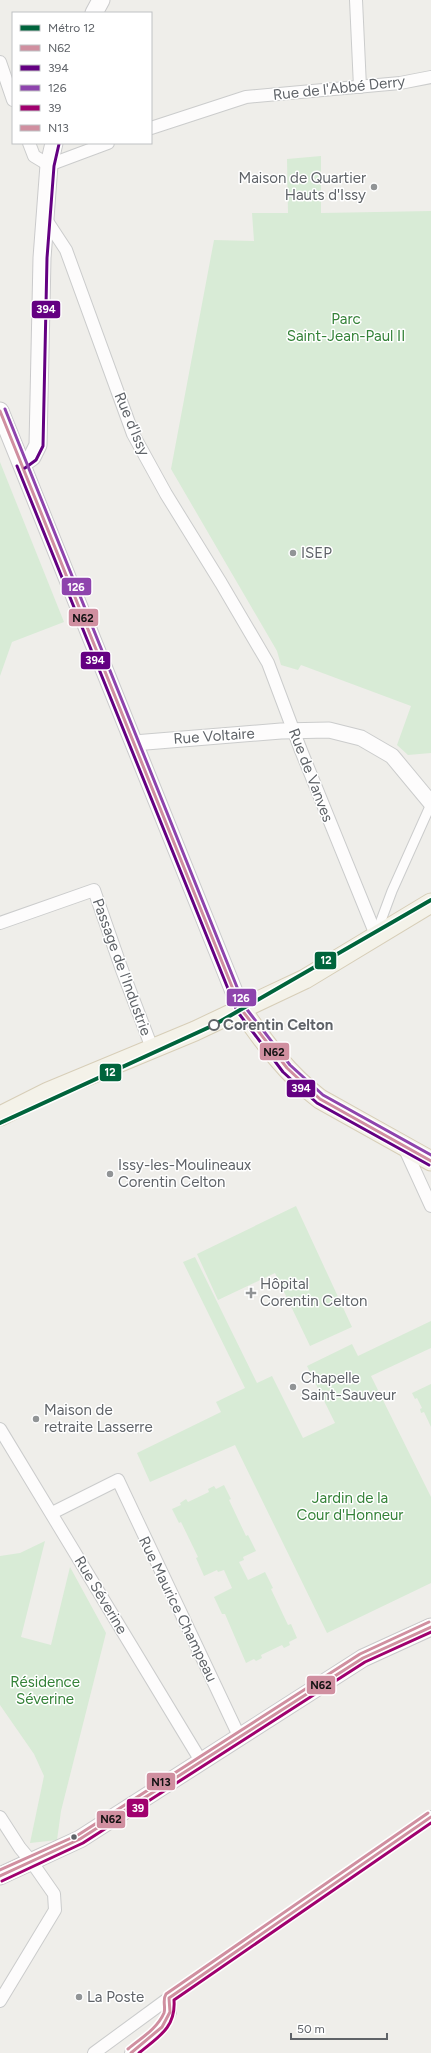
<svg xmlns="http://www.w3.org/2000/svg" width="431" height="2053" font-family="Figtree,sans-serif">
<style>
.green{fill:#d8ebd6}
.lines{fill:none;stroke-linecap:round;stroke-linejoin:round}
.pedestrian-casing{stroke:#cbcccc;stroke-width:11}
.minor-casing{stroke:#cbcccc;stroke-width:14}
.tertiary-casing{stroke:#cbcccc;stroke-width:17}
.secondary-casing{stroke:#cacacb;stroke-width:19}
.primary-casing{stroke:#d7ceb8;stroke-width:21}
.pedestrian{stroke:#fdfcfc;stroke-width:9}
.minor{stroke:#fdfcfc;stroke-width:12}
.tertiary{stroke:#fdfcfc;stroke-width:15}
.secondary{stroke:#fdfcfc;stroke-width:17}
.primary{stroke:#f4f2e9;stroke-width:19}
.bus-1-casing{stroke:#fff;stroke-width:6}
.bus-2-casing{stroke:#fff;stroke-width:6}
.bus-3-casing{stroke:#fff;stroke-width:6}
.bus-4-casing{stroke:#fff;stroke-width:6}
.bus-5-casing{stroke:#fff;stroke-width:6}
.bus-1{stroke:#d08fa0;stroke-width:3}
.bus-2{stroke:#640082;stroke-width:3}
.bus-3{stroke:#8e44ad;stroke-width:3}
.bus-4{stroke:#a0006e;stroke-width:3}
.bus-5{stroke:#d08fa0;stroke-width:3}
.metro-1-casing{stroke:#fff;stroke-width:7}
.metro-1{stroke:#00643c;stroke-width:4}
.poi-dot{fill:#919496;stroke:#fff;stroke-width:1.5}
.stop-dot{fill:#fff;stroke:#5f6368;stroke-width:2}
.bus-dot{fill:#5f6368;stroke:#fff;stroke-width:1.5}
.labels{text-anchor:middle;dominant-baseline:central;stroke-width:3;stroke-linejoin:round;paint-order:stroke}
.street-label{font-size:15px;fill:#5f6368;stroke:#fff}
.poi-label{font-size:15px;fill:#5f6368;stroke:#fff;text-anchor:start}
.park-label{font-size:15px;fill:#348238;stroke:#fff}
.stop-label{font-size:15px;font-weight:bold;fill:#5f6368;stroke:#fff;text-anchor:start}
.line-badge{stroke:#fff;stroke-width:1.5}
.badge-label{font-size:11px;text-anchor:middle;font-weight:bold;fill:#fff}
.pale-badge-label{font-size:11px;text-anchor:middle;font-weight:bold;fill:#111}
</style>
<rect width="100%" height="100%" fill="#efeeea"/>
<g class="green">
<path d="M321,156V213L431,211V753L408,755L397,745L411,706L301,665L298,670L281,665L277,651L171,469L214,240L254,241L252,213H288L287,159Z"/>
<path d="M0,462L64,622L12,642L0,676Z"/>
<path d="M296,1206L352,1327L310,1346L275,1273L218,1300L197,1254Z"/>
<path d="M195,1257L257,1383L272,1376L303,1438L335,1423L307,1366L352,1344L358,1356L431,1321V1348L371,1376L431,1497V1583L327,1633L235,1445L150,1482L137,1453L221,1412L216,1402L245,1388L183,1262Z"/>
<path d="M431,1384V1427L424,1412L421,1413L420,1409L422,1408L417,1398L415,1399L412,1393Z"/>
<path d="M224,1485L231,1499L229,1500L246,1536L248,1535L256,1551L243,1557L244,1560L239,1562L248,1580L265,1572L273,1588L271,1589L288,1625L291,1624L297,1638L289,1642L290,1645L284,1648L282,1645L261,1655L262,1658L256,1661L254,1659L246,1663L225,1614H222L214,1597L232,1588L224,1570L218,1572L217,1570L204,1576L196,1558L198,1557L181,1522L179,1523L172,1509L181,1505L180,1503L186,1499L188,1502L209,1492L208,1489L214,1486L216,1489Z"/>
<path d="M45,1541L21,1637L51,1645L70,1567L106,1633L61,1811L57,1840L30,1843L44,1776L34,1754L0,1705V1556L20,1553Z"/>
</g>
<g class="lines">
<defs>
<path id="pedestrian" d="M376,934L392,891L431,804"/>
<g id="minor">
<path d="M356,0L360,87"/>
<path d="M0,62L13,100"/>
<path d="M151,128L246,97L400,83L431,77"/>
<path d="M29,143L34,156L49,165L108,143"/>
<path d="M45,218L66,250L133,434L166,494L221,583L268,663L300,748L376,935"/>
<path d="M0,923L94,890L122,970L152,1048"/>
<path d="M404,1147L431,1206"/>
<path d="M0,1429L201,1761"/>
<path d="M52,1513L118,1480L240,1738"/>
<path d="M0,1817L20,1848L31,1861L54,1894L55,1910L0,2001"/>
<path d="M94,2053L169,1998L431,1817"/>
<path d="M131,2053L162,2027L170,2012L169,1998"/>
</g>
<path id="tertiary" d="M134,743L281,731L329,730L361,738L392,756L431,803"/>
<g id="secondary">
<path d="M94,13L101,0"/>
<path d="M0,411L241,1009"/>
<path d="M22,464L32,457L38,445L42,258L49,165L54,143"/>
<path d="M0,1876L80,1839L363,1658L431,1627"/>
</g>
<g id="primary">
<path d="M241,1009C264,1042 287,1074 320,1099L431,1161"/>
<path d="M0,1116L48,1092L195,1031L305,979L431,903"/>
</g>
</defs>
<use href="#pedestrian" class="pedestrian-casing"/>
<use href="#minor" class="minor-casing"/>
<use href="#tertiary" class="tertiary-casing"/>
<use href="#secondary" class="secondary-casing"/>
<use href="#primary" class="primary-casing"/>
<use href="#pedestrian" class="pedestrian"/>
<use href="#minor" class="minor"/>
<use href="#tertiary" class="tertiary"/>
<use href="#secondary" class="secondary"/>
<use href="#primary" class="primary"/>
<defs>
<g id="bus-1">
<path d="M0,411L241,1009L287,1068L320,1099L431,1161"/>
<path d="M0,1876L80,1839L363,1658L431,1627"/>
<path d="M131,2053L162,2027L170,2012L169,1998L431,1817"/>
</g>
<g id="bus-2">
<path d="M17,466L237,1011L283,1072L317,1103L429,1165"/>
<path d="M25,468L36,460L43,446L47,258L54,166L59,144"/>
</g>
<path id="bus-3" d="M5,409L245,1007L290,1065L323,1095L431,1155"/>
<g id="bus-4">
<path d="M2,1881L83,1843L365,1662L431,1632"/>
<path d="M139,2053C158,2037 176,2028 174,2000L431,1823"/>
</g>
<g id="bus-5">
<path d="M0,1870L78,1835L360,1654L429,1622"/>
<path d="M128,2049C141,2038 157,2029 164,2013C166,2007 162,2000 166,1994L428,1813"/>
</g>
</defs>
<use href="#bus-1" class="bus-1-casing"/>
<use href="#bus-2" class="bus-2-casing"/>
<use href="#bus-3" class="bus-3-casing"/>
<use href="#bus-4" class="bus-4-casing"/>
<use href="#bus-5" class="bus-5-casing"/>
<use href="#bus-1" class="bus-1"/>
<use href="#bus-2" class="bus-2"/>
<use href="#bus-3" class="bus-3"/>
<use href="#bus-4" class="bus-4"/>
<use href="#bus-5" class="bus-5"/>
<defs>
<path id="metro-1" d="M0,1123L214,1025L431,900"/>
</defs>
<use href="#metro-1" class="metro-1-casing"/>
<use href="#metro-1" class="metro-1"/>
</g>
<g class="poi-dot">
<circle cx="374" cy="187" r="4"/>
<circle cx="293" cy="553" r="4"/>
<circle cx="110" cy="1174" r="4"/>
<path d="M249 1287h4v4h4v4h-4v4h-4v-4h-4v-4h4z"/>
<circle cx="293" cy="1387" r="4"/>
<circle cx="36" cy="1419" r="4"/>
<circle cx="79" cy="1997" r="4"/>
</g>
<circle class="stop-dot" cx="214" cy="1025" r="5"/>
<circle class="bus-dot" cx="74" cy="1837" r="3.5"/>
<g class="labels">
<g class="street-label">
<text transform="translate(339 88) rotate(-6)">Rue de l'Abbé Derry</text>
<text transform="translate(132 424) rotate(67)">Rue d'Issy</text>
<text transform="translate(214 736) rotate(-4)">Rue Voltaire</text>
<text transform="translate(311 775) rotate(69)">Rue de Vanves</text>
<text transform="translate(122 967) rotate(70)">Passage de l'Industrie</text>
<text transform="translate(101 1595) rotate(59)">Rue Séverine</text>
<text transform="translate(178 1609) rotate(64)">Rue Maurice Champeau</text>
</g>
<g class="poi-label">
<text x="366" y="178" text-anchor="end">Maison de Quartier<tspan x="366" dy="17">Hauts d'Issy</tspan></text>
<text x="301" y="553">ISEP</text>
<text x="118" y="1165">Issy-les-Moulineaux<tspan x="118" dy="17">Corentin Celton</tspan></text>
<text x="260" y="1284">Hôpital<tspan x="260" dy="17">Corentin Celton</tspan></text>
<text x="301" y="1378">Chapelle<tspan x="301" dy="17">Saint-Sauveur</tspan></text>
<text x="44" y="1410">Maison de<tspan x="44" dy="17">retraite Lasserre</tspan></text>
<text x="87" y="1997">La Poste</text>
</g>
<g class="park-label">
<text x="346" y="319">Parc<tspan x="346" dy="17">Saint-Jean-Paul II</tspan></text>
<text x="350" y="1498">Jardin de la<tspan x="350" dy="17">Cour d'Honneur</tspan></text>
<text x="45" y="1682">Résidence<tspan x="45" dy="17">Séverine</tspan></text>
</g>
<g class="stop-label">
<text x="223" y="1025">Corentin Celton</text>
</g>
</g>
<g class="line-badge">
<rect x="31" y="300" width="30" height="19" rx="4" fill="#640082"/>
<rect x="61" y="577" width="31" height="19" rx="4" fill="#8e44ad"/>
<rect x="68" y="608" width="31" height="19" rx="4" fill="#d08fa0"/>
<rect x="80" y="651" width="31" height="19" rx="4" fill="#640082"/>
<rect x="314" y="951" width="23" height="19" rx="4" fill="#00643c"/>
<rect x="226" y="988" width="31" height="19" rx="4" fill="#8e44ad"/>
<rect x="259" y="1042" width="31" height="19" rx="4" fill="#d08fa0"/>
<rect x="99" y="1063" width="23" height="19" rx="4" fill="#00643c"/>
<rect x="286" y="1079" width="30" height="19" rx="4" fill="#640082"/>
<rect x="306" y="1675" width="30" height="20" rx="4" fill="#d08fa0"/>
<rect x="146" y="1772" width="30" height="19" rx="4" fill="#d08fa0"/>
<rect x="126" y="1798" width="23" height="20" rx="4" fill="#a0006e"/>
<rect x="96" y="1810" width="30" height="19" rx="4" fill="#d08fa0"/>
</g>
<g class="badge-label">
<text x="46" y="313">394</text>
<text x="76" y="591">126</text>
<text x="95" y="664">394</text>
<text x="326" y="964">12</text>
<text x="241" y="1002">126</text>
<text x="110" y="1076">12</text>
<text x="301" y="1092">394</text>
<text x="138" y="1812">39</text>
</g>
<g class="pale-badge-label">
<text x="83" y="622">N62</text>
<text x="274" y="1056">N62</text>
<text x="321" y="1689">N62</text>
<text x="161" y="1786">N13</text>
<text x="111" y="1823">N62</text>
</g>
<rect x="12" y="12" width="140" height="132" fill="#ffffff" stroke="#bfc1c3"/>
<rect x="20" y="25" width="20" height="6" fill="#00643c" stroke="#bfc1c3"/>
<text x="48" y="32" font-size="12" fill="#5f6368">Métro 12</text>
<rect x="20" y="45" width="20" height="6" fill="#d08fa0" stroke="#bfc1c3"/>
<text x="48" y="52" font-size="12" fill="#5f6368">N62</text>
<rect x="20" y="65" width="20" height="6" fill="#640082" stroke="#bfc1c3"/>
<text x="48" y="72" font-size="12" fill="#5f6368">394</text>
<rect x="20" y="85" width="20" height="6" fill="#8e44ad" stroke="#bfc1c3"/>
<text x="48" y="92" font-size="12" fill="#5f6368">126</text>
<rect x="20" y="105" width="20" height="6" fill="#a0006e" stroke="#bfc1c3"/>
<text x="48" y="112" font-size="12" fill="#5f6368">39</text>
<rect x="20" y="125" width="20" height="6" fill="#d08fa0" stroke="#bfc1c3"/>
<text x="48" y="132" font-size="12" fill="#5f6368">N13</text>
<path d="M291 2033v6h96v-6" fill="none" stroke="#5f6368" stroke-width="2"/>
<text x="297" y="2033" font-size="12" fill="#5f6368" stroke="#ffffff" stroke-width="3" paint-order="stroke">50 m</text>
</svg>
